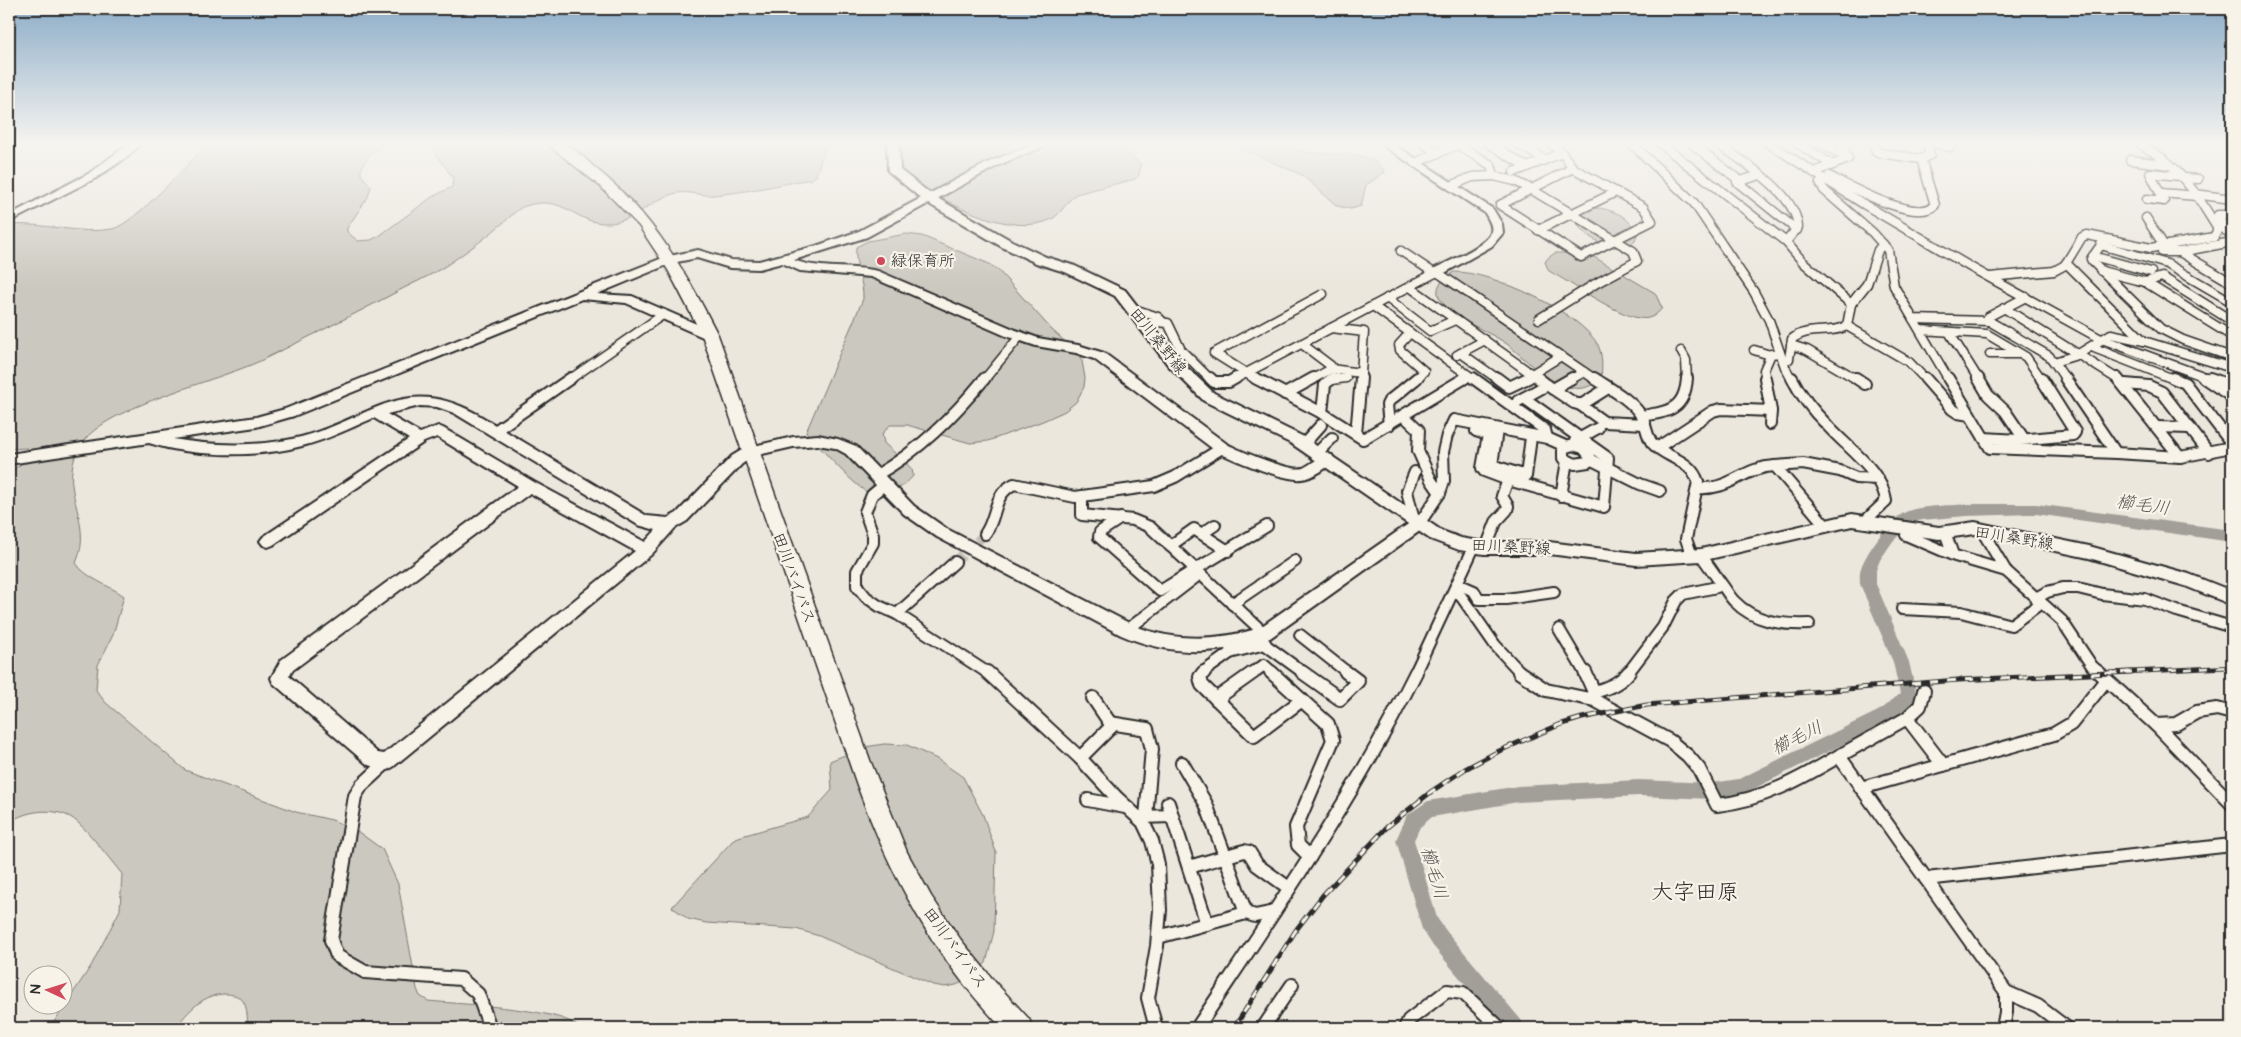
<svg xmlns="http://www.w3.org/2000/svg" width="2241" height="1037" font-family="'Architects Daughter','Klee One',sans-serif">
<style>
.green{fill:#cbc8bf;stroke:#7b7a75}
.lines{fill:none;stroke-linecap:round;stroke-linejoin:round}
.river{fill:#a29f98;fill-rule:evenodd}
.street-tunnel{stroke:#c5c1b9;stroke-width:10;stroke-dasharray:10 5;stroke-linecap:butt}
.street-far2-casing{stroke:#2b2b2b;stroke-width:11}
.street-far1-casing{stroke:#2b2b2b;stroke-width:14}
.street-casing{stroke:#2b2b2b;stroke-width:16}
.secondary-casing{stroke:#2b2b2b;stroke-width:4}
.primary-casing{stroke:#2b2b2b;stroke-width:4}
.highway-casing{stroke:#2b2b2b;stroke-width:3}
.street-far2{stroke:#f7f3e8;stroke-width:8}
.street-far1{stroke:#f7f3e8;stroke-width:10}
.street{stroke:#f7f3e8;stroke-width:12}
.secondary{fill:#f7f3e8;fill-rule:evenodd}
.primary{fill:#f7f3e8;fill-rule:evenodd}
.highway{fill:#f7f3e8;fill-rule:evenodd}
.rail-far1-casing{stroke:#2b2b2b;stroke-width:4.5}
.rail-casing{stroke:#2b2b2b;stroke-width:5}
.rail-far1{stroke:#f7f3e8;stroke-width:2.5;stroke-dasharray:8;stroke-linecap:butt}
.rail{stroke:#f7f3e8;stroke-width:3;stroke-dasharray:9;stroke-linecap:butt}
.poi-dot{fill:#d1495b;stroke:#f7f3e8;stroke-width:2}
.labels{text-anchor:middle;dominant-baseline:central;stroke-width:4.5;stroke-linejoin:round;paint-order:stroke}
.poi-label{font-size:16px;fill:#2b2b2b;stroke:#f7f3e8;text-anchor:start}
.street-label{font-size:16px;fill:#2b2b2b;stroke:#f7f3e8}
.water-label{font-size:18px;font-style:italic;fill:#555451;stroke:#f7f3e8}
.near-quarter-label{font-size:22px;fill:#2b2b2b;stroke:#f7f3e8}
</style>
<rect width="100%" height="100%" fill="#ebe7dd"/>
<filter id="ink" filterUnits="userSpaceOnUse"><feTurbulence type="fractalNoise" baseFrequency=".02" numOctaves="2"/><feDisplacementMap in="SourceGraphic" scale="10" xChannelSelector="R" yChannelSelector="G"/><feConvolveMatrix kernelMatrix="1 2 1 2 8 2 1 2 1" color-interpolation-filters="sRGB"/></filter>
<g filter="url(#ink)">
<g class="green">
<path d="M209,143H384L370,154L361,169V174L371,187L368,197L347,228V232L358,241L371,240L379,236L432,197L452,187L453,178L433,150L431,143H1115L1141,164L1139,175L1135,179L1076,194C1067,201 1062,213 1052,219C1014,238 947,205 916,181C910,176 901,170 896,163C891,158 891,152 885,147L869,143L827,146C822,152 819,168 816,176L811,179C779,185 746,192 714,195C702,196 688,191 677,193C652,198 635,222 609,223C574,225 566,193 525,206C516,209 511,217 503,223C486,238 466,252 447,265C429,277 408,285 389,296C347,318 303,340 260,361C217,381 108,406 83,442C52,486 96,519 76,563C85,578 109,585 124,596L113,635L98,665L96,690L105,702L185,770L296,812L332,820L357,831L382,849L398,884L417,989L420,996L428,1001C456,1004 564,1008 579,1028H248C247,1020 248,1008 243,1001C240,996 232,994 226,994C202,994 189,1011 175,1028H50L91,966L120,910L122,874C111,861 85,826 72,818C54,807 25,810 9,823V472L20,465L31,451L27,448L9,449V225C43,222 78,235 112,229C134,225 190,161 209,143Z"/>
<path d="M1228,143H1285C1289,146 1293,149 1299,151C1322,157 1371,146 1385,172L1366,185L1361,206L1351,209L1337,206L1302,175Z"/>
<path d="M1600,208C1618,212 1629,217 1637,234C1632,262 1582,242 1574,217L1589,209Z"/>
<path d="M906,234L922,236L987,263L998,270L1052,330L1078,353L1082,361L1085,378L1084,387L1076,402L1065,411L1043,421L988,441L970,443L907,425H890L882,434L884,443L912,469L913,476C903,488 887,498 871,494C857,490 817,444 806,432L863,299C864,281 854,265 856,247L868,241Z"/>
<path d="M1555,253H1577L1594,257L1655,293L1662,308C1656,316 1649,320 1639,318C1617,315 1571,283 1549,271L1545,262L1548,258Z"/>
<path d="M1454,272C1491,271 1580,312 1598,345C1603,356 1602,368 1601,379C1589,388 1580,391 1566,386C1542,379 1526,359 1507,344C1487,330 1454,320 1440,299C1433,287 1444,277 1454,272Z"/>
<path d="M884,744L907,745L920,751L937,759L963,777L983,815L996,852L994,931L986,963L965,981L956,985L945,987L933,985L819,936L796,929L706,923L688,919L672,907L735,838L808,817L832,790L830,761L865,747Z"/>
</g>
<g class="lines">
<path class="river" d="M1966,504H2036L2232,530V542L2036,514L1966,516L1923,520L1913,522L1893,541L1880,560L1876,570V584L1909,662L1917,697L1915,702L1890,721L1741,795L1712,799L1639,796L1518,802L1432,817L1420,827L1414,840L1437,918L1447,932L1522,1021L1525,1028H1502L1433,946L1422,929L1396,840L1407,815L1428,801L1518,786L1639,780L1712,783L1739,779L1878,711L1900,694L1893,662L1860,584C1860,579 1859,573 1861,568C1866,553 1889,520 1904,513C1918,505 1949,506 1966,504Z"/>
<path class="street-tunnel" d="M955,562L985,534"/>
<defs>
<g id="street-far2">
<path d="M1423,143L1438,153"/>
<path d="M1488,143L1527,167L1562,153"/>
<path d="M1517,143L1544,159"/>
<path d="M1551,143L1562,153L1573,168"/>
<path d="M1631,143L1694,203L1754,292L1769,320L1785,367L1792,380"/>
<path d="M1660,143L1786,242L1803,262L1851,304"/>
<path d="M1691,143L1740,181"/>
<path d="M1717,143C1743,162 1796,193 1798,227L1786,242"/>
<path d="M1768,143L1862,203L1972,268L2099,338L2200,375L2206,380"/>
<path d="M1797,143L1833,165"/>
<path d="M1821,143L1846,157"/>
<path d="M1873,143L1876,151L1880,153L1921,159"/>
<path d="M1934,143L1950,147"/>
<path d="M2130,160L2170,165"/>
<path d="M1415,163L1461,143"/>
<path d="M1573,168L1643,207L1652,221L1581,257L1500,205Z"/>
<path d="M1514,172L1527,167"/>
<path d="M1814,172L1848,159L1842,143"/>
<path d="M1760,175L1737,182L1797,230"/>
<path d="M1494,176L1515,181L1529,188L1633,251L1637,261L1595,284L1539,319"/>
<path d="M1829,176C1849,186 1916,224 1935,205L1921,159L1930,155L1927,143"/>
<path d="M2183,178L2198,179"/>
<path d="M1825,179L1820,183L1824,190L1873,233L1888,250L1894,286L1913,319L1989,321"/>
<path d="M1451,186L1472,177L1494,176L1491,165L1455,143"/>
<path d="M2161,193L2197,196"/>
<path d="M2195,194L2232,199"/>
<path d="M2147,199L2164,201L2150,173L2181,176"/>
<path d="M2146,218L2165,247"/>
<path d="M1538,230L1616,192"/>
<path d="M2226,231L2218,215H2232"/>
<path d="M2104,239L2101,245L2167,264L2232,302"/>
<path d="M2101,245L2091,259L2092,261L2161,329L2183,340L2232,357"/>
<path d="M1401,251L1434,273"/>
<path d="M2162,252H2180L2232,242"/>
<path d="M2180,252L2232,283"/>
<path d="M2093,256L2151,272"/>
<path d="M2066,263L2144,341L2232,368"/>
<path d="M2101,271L2145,282L2232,336"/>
<path d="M1990,277L2054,271L2065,265L2082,237L2087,235L2151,248L2214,237L2218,229L2196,194L2176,170L2165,160L2139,143"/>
<path d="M2145,282L2162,277L2232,321"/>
<path d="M1410,287L1540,380"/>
<path d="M2026,297L1988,317L1989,321L2049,356L2054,362"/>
<path d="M1387,298L1430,331L1455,320"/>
<path d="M1373,306L1475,380"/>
<path d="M1131,308L1158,317L1162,321"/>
<path d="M2004,308L2119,380"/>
<path d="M1913,319L1949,380"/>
<path d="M1145,326L1156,322L1168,323L1181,350L1211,380"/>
<path d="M1847,326L1909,362L1926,380"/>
<path d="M1331,328L1364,332L1361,373L1331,369"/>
<path d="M1920,330L1987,334L2026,357L2042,380"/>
<path d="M1949,332L1979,380"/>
<path d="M1410,333L1399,345L1400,350L1424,371L1416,380"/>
<path d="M1302,344L1331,366V369L1311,380"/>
<path d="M1791,345L1807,350L1858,380"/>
<path d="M2094,348L2176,380"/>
<path d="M1754,350L1770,355"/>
<path d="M1681,351L1686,360L1687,380"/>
<path d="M1461,353L1499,380"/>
<path d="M1990,354H2020"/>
<path d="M1457,355L1485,340"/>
<path d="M1783,361L1789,359L1792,339C1808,326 1829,335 1847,326L1851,304L1867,284L1878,250L1883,244"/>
<path d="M1532,374L1561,356"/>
<path d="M2206,377L2214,380"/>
<path d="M569,380L664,314"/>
<path d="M984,380L1020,336"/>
<path d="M1233,380L1437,272L1596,380"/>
<path d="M1257,380L1214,353L1323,294"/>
<path d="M1331,380L1346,378"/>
<path d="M1360,380L1361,373"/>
<path d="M1463,380L1469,376"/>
<path d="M1526,380L1534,376"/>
<path d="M1570,380L1584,372"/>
<path d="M1766,380L1764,370L1771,354L1780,353"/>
<path d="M2066,380L2054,362L2077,355L2111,334L2144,341"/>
</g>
<g id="street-far1">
<path d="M1210,378L1214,382H1229L1236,378"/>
<path d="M1255,378L1322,413L1363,439L1465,378"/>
<path d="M1497,378L1509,387L1528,378"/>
<path d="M1594,378C1609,388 1630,399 1640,414C1646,422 1646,435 1652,443C1665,458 1691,459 1698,482L1686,539L1692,556"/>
<path d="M1792,378C1801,396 1813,411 1827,425C1846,447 1882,470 1886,501L1865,521"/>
<path d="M1856,378L1865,384"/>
<path d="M1925,378L1952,409L1958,413L1970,415"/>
<path d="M1948,378L1990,448L2116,453"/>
<path d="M1978,378L1988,395L2005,411L2024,439"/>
<path d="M2065,378L2116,453L2180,457L2232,447"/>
<path d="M2117,378L2180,457"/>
<path d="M2173,378L2185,383L2232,444"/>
<path d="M2204,378L2232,397"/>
<path d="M2210,378L2232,386"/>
<path d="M2125,384L2149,386L2162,392L2209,453"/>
<path d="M1547,385L1574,403L1581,405L1608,388"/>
<path d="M1553,389L1572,378"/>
<path d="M1285,394L1314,378"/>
<path d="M1518,401L1547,385L1538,378"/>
<path d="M1579,404L1604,422L1645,424"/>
<path d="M1322,413L1325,384L1333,378"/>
<path d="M1404,416L1419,430L1418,451L1431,480L1440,493"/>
<path d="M1641,416C1668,412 1685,410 1687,378"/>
<path d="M1770,424L1771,411"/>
<path d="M1389,425L1387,405L1389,401L1417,378"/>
<path d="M2157,427L2190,428"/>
<path d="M1497,430L1492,465L1526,476L1531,437"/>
<path d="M495,431L571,378"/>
<path d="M1476,431L1488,435L1482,468L1484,471L1508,480L1604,507L1608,458L1524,398"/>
<path d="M1356,434L1361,378"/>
<path d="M1547,438L1565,446"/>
<path d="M1984,438L2019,440L2073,435L2075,432L2041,378"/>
<path d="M1575,441L1598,428"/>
<path d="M1304,444L1321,425"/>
<path d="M1573,445L1583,448L1590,456L1588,462L1575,464L1563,458V448Z"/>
<path d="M1657,448L1713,411L1721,409L1771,411L1765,378"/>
<path d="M1317,453L1332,438"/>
<path d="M1590,459L1640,484L1660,491"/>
<path d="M875,476C920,450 952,418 985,378"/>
<path d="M884,485L872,495L865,512L873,535V543L857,571V586L866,597L879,606L897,614L988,673"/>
<path d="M1697,488C1731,491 1743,467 1775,466"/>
<path d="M1561,496L1567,461"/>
<path d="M1082,497V515L1133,520L1150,527L1264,633"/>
<path d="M1121,518L1100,532L1099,537L1160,591L1267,526"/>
<path d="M1414,520L1407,491L1415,472"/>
<path d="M1419,524L1440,493L1444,481L1443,452L1447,435L1454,420L1547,438L1545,430L1473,378"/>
<path d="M1825,525L1775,466L1803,464L1840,471L1856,478L1878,479"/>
<path d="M1981,529L2006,571L2062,621L2092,666L2100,673"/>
<path d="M1945,532L1953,555"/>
<path d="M1203,533L1215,525"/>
<path d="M985,534C998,516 992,495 1014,484L1075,497L1154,486L1175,477L1222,448"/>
<path d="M1906,535L1955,556L2006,571"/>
<path d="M1170,546L1194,529L1228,551"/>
<path d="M1486,548L1496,522L1507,510L1508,506L1502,496L1508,480"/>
<path d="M1720,582C1725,588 1729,596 1734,601C1754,622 1782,625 1809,624"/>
<path d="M1458,584L1474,591L1479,599H1506L1554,592"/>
<path d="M1456,589L1495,645L1521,673"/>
<path d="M2036,598L2047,592L2063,588H2078L2102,594L2145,599L2177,611L2232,627"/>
<path d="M1232,604L1295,561"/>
<path d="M1902,609L1961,612L2011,625L2041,603"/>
<path d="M897,614L955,562"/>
<path d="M1559,629L1585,673"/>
<path d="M1127,630L1196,577"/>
<path d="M1260,635L1267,646L1304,673"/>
<path d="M1300,635L1348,673"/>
<path d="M1230,653L1265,644"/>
<path d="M1202,673L1230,653L1231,642"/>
<path d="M1253,673L1264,665L1273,673"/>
<path d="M1415,673L1474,547"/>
<path d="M1628,673L1663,627L1676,601L1683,594L1717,587L1720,582L1701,555"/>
</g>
<g id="street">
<path d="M987,672L1080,758L1117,798L1143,822L1152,841L1158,864L1160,910L1157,946L1148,998L1156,1028"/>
<path d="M1204,672L1200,677L1202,685L1254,736L1302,700"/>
<path d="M1271,672L1328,724L1333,740L1296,827L1298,845L1310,857"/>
<path d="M1302,672L1340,699L1358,681L1346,672"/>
<path d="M1519,672L1546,690L1594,700L1670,741L1688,756L1699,769L1717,805C1763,800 1800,779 1839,756L2006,992V1012L2003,1028"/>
<path d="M1585,672L1594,692L1592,696"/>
<path d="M2098,672L2156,725L2232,804"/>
<path d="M1594,692C1608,688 1619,684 1629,672"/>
<path d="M1216,699L1254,672"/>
<path d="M1907,718L1943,765"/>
<path d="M1110,723L1147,729L1152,749L1146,817"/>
<path d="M2156,725L2176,724L2197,712L2217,709L2232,713"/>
<path d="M1839,756L1907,718L1920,706L1924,691"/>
<path d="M1080,758L1112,726L1093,698"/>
<path d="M387,762L362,785L355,796L331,940L337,956L365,972L461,979L478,994L490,1028"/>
<path d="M1861,788L2054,734L2071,724L2106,680"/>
<path d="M1088,800L1125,807"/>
<path d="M1168,803L1207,924"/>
<path d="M1141,817L1172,816"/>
<path d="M1189,867L1244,851L1249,852L1257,865L1289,888"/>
<path d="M1926,879L2232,845"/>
<path d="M1246,913L1255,916L1274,912"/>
<path d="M1158,937L1246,913L1206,804L1182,763"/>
<path d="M2006,992L2038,1006L2067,1028"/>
<path d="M1197,1028C1274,912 1354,797 1416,672"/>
<path d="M1263,1028L1292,985"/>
<path d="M1405,1028L1409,1020L1447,991L1463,993L1500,1028"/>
</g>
<g id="secondary">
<path d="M130,143H142L127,157L96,178L9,222V215L88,174Z"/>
<path d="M1037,143H1052L999,165L867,237L794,260C818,270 852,265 878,271L1016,330L1038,338L1078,345L1104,353L1227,444C1240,451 1291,472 1303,468C1312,464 1318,457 1327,454L1332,455L1334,459C1329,468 1312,478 1302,479C1284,481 1234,460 1217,452L1094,359L1076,353L1036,346L1006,336L871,277L800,271L782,263L759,269L730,268L697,258L672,263L597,294L632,296L715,332L716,335L715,338H705L626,303L582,299L294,416L256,427L173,439C213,446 261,447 301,437C370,419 403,373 477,414L647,516L668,518L677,513L732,456L745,448L793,437L818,435L838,439L856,446L914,506L947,529L1133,625C1173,642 1218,641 1259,628L1414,520L1419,518L1424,520L1427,524L1424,528L1270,638C1217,655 1173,657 1121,635L937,537L904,514L846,454L835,448L818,445L793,447L754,456L742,464L687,521L675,528L652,554L393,767L387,770L368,765L273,683L271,678L281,660L518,486L437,437L424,442L273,545L268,547L263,545L260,541L263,537L409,439L374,418C350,428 327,440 302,446C257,458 193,457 149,443L9,464V454L256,417L285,409L665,257L698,250L731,260L759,261L816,246L859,231L991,161ZM420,406L437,407L454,413L638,525L656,530L645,542L534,482L443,428L438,426L420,433L387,414ZM530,493L635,551L384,754L378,753L289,676L293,670Z"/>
<path d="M1379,143H1392L1493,209L1502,224L1503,233L1492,246L1441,275H1433L1431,272L1433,269C1445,263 1489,245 1491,232C1493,225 1488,219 1485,213Z"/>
</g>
<path id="primary" d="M887,143H899L900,170L932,195L1012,241L1046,257L1075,266L1125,290L1178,359L1214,393L1302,436L1442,531L1461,538L1484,542H1549L1636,553L1701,549L1852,514L1939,527L1975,522L2089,546L2189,574L2232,591V605L2185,586L2089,558L1975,534L1939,539L1852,526L1701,561L1636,565L1549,554H1484L1459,550L1430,539L1292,444L1204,401L1168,365L1115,296L1065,272L1036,263L1002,247L924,201L888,171Z"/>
<path id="highway" d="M546,143C551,143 557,142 562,143C571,145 588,161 595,168C652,213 686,272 718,335L870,760L907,852L931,896L961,940L995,982L1029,1019L1033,1028H1002C933,955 892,879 857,785L702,335L668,270L639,226L600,186Z"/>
</defs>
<use href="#street-far2" class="street-far2-casing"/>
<use href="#street-far1" class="street-far1-casing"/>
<use href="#street" class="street-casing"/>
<use href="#secondary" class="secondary-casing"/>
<use href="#primary" class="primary-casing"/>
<use href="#highway" class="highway-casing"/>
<use href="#street-far2" class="street-far2"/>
<use href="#street-far1" class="street-far1"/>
<use href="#street" class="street"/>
<use href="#secondary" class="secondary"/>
<use href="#primary" class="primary"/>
<use href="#highway" class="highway"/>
<defs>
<path id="rail-far1" d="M2105,673L2232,667"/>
<path id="rail" d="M1234,1028L1296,930L1323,895L1387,827L1432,791L1465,769L1499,751L1559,725L1582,718L1647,705L1958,680L2132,672"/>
</defs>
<use href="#rail-far1" class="rail-far1-casing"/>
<use href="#rail" class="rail-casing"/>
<use href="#rail-far1" class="rail-far1"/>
<use href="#rail" class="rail"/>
</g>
</g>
<linearGradient id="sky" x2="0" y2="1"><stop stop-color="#8cacc8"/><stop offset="0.5" stop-color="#f6f4f0"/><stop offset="1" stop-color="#f6f4f0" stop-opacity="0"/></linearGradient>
<rect width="2241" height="288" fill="url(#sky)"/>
<circle class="poi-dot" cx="881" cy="261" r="5"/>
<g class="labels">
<g class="poi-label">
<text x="891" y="261">緑保育所</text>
</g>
<g class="street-label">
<text transform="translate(1158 341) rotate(51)">田川桑野線</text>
<text transform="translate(2014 538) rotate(9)">田川桑野線</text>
<text transform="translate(1511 547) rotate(3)">田川桑野線</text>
<text transform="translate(794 578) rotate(70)">田川バイパス</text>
<text transform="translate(955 948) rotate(54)">田川バイパス</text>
</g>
<g class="water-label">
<text transform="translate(2143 505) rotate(8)">櫛毛川</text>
<text transform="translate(1797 738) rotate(-26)">櫛毛川</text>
<text transform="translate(1434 873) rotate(74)">櫛毛川</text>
</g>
<g class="near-quarter-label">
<text x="1695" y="892">大字田原</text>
</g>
</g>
<rect width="2241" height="1037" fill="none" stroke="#f7f3e8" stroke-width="30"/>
<rect x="15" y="15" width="2211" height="1007" fill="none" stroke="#2b2b2b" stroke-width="2" filter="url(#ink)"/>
<g transform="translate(48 990) rotate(274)"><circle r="24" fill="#f7f3e8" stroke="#a5a39c"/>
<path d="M0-4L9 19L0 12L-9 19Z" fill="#d1495b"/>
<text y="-8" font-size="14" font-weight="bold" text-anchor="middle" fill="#2b2b2b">N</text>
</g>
</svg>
